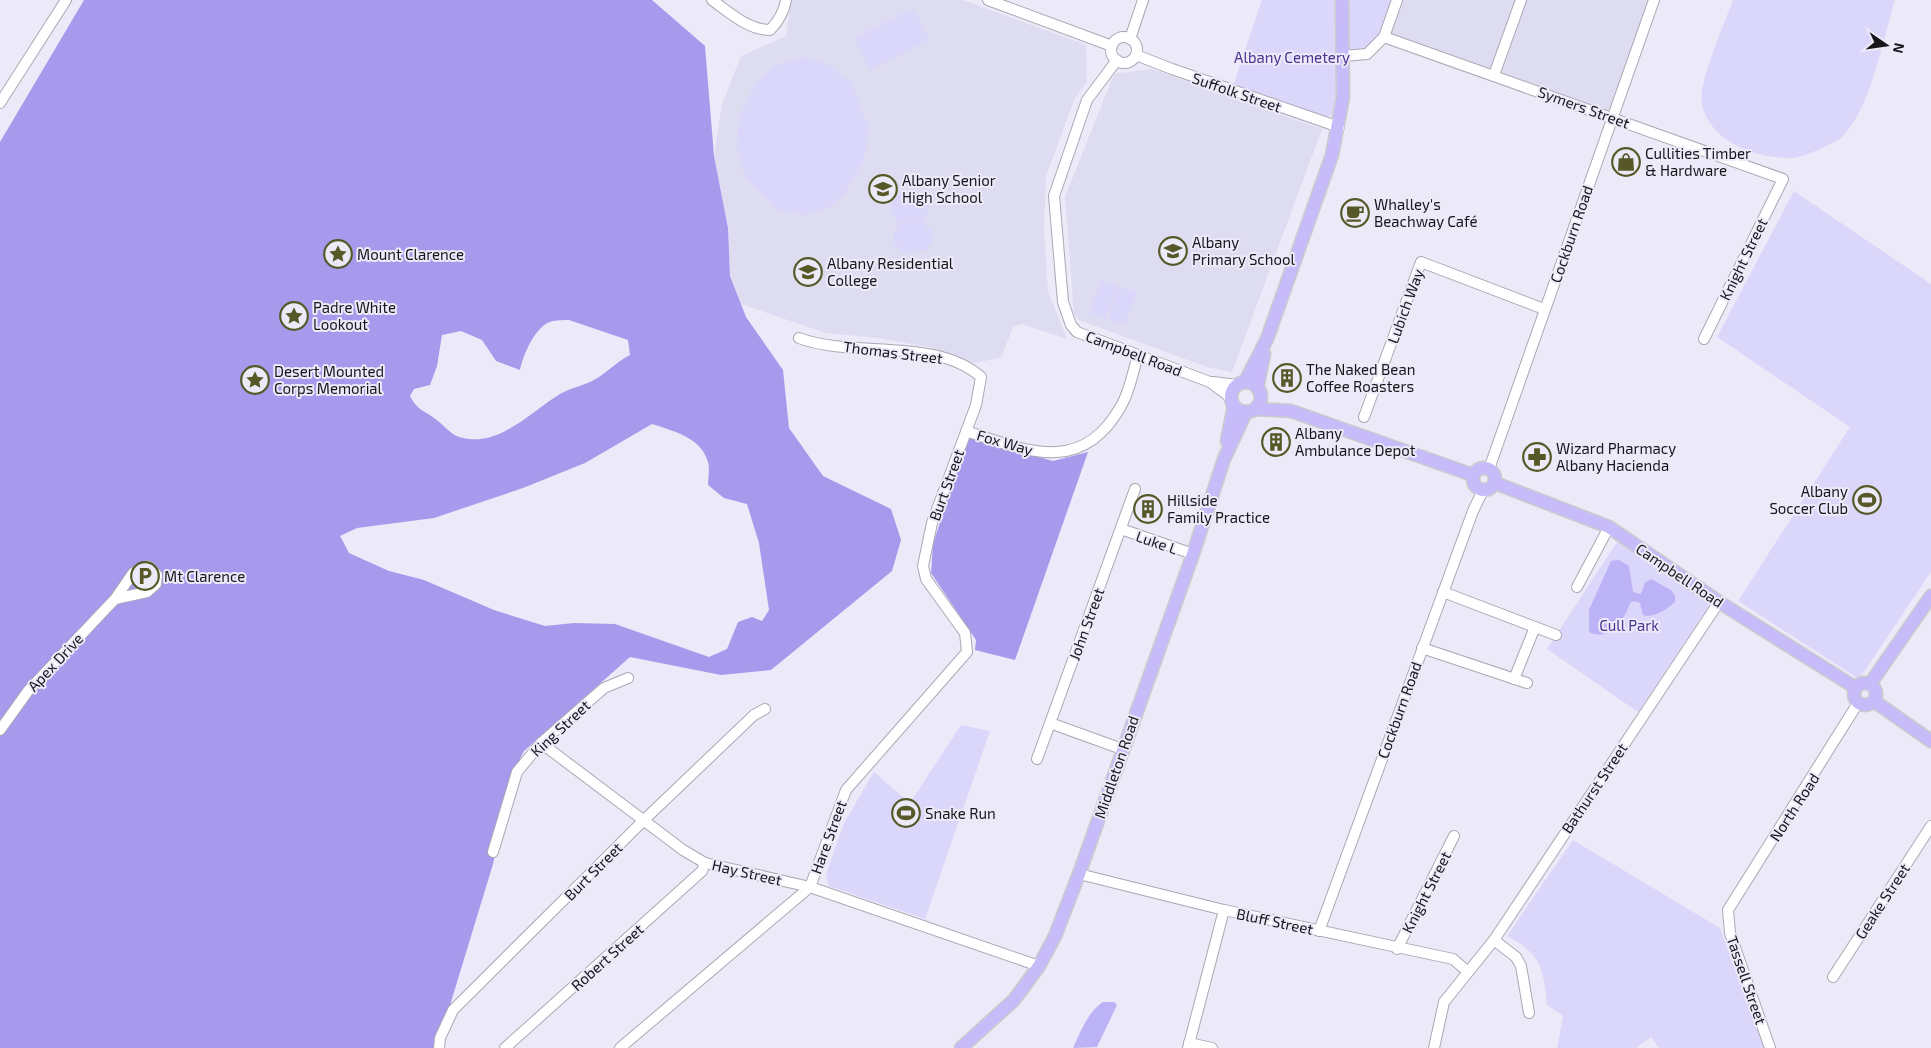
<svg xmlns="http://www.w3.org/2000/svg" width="1931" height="1048" font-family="'Exo 2',sans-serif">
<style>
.built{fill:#dedcf1}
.green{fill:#dbd7fb}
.forest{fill:#a799ec;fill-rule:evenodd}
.water{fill:#bcb2f6}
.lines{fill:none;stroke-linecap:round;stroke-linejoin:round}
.minor-casing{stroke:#a9a8b5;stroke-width:12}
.major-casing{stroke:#cccccd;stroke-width:15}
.minor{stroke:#fff;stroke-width:10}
.major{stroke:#c7bbf9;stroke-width:12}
.labels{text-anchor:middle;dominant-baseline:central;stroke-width:4;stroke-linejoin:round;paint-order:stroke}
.park-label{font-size:15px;fill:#4c3291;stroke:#eceaf8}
.street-label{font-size:15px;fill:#17161b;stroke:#eceaf8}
.poi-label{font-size:15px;fill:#17161b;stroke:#eceaf8;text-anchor:start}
</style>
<rect width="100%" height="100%" fill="#eceaf8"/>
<g class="built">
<path d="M791,0H963L1086,45L1087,82L1075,98L1046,176L1044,229L1048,291L1067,339L1022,324L1013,327L1001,358L973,363L929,347L878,338L826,333L741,304L730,276L728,228L714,156L722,104L741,56L786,36Z"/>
<path d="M1401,0H1651L1611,108L1604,112L1389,35Z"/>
<path d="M1152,69L1322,129L1232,372L1207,367L1079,320L1074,314L1065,197L1114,74Z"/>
</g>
<g class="green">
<path d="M1262,0H1395L1383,32L1367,49L1351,51L1335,114L1326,117L1233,86Z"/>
<path d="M1733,0H1895C1883,39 1871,108 1842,137C1838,141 1831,143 1826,146C1815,151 1802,158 1790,158C1755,158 1711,142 1702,105C1697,84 1725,22 1733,0Z"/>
<path d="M913,8L929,39L870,70L854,38Z"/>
<path d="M803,57L827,64L851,82L869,128L864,160L844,195L828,208L804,215L776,210L744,175L737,148L739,116L755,84L777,64Z"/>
<path d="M1794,191L1931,284V572L1859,679L1738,601L1850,427L1717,337Z"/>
<path d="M923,193V198H928L929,215H925L926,221L897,223V217H892L891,200H895V195Z"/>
<path d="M926,222V228H931L932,245H928V250L900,252L899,247L895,248L894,231L898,230L897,224Z"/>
<path d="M1101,280L1118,286L1106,319L1090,313Z"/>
<path d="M1120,286L1137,292L1125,325L1108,319Z"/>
<path d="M1619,539L1710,604L1638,712L1547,649Z"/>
<path d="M961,725L990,731L925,919L829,886L826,874L844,823L874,772L910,803Z"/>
<path d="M1573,840L1720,928L1764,1048H1659L1651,1037L1636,1048H1557L1563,1016L1547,1005C1544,969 1540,953 1507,936Z"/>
</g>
<g class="forest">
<path d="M84,0H652L705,46L714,156L728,228L730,276L746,317L783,370L789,428L823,476L891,509L901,540L892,571L771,670L721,675L630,657L524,751L513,772L493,864L437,1048H0V142ZM569,320L628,340L630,355C616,362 606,374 592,381C582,386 570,388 560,394C530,412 498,449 459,437C450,434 442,423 434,418C423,410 416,409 410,396L414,389L430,385L437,366L442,335L461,331L482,340L496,361L520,370C523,355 536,324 553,321C558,320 564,320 569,320ZM652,424C673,431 701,437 708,462C710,468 708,478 708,485L724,498L747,504L759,543L769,610L762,621L752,617L738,622L727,649L709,657L615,624L574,623L545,626L494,610L424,580L389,571L349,553L340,536L357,528L434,518L523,488L585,463Z"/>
<path d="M968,437L1053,461L1088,452L1015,660L975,650L976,640L931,573L933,544Z"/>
</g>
<g class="water">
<path d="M1619,560L1629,566L1633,592L1641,594L1645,583L1651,579L1671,590L1675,596V602C1667,609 1653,619 1643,615L1640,603L1634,601L1630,603C1624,621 1609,642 1589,632V610L1611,561Z"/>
<path d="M1103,1002H1114L1117,1005L1097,1047L1073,1048C1081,1031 1087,1013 1103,1002Z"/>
</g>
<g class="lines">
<defs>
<g id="minor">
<path d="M712,0C729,12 748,30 770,30C779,21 784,12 786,0"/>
<path d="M988,0L1112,46"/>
<path d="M1384,37L1783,179L1704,339"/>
<circle cx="1124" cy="50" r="13"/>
<path d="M1130,39L1143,0"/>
<path d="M1136,55L1172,69L1339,127"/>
<path d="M1343,56L1367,54L1384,37L1397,0"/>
<path d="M1117,60L1087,100L1054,196L1063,302L1071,325L1077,332L1210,382L1230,397"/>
<path d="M1494,75L1521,0"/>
<path d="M0,103L66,0"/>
<path d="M1213,382L1237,385"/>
<path d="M1364,417L1421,262L1544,309"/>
<path d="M966,431C1026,451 1082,476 1121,406C1130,391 1133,371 1138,355"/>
<path d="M1489,469L1654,0"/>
<path d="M1121,529L1193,554"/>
<path d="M1577,587L1609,527"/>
<path d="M1443,592L1556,635"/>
<path d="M1422,648L1527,683"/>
<path d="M1514,679L1535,627"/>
<path d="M1050,723L1122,749"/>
<path d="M0,730L28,691L115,599L133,573L148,566L157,575L156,584L147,592L115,599"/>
<path d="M541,743L683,850L705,863L810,887L1039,966"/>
<path d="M1037,759L1135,489"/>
<path d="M493,852L517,772L541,743L604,688L628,678"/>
<path d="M1079,874L1224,910L1453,959L1468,972"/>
<path d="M1319,931L1473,511L1483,490"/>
<path d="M1494,940L1516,957L1521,966L1529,1013"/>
<path d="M1397,949L1454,836"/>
<path d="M1833,977L1931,826"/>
<path d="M1189,1043L1212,1048"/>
<path d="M439,1048L440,1038L453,1010L644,820L754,715L765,709"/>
<path d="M505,1048L702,871L705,863"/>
<path d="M620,1048L810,887L846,790L967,652L965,633L926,579L923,566L932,523L976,405L981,377C937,337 851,358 799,338"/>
<path d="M1188,1048L1224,910"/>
<path d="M1434,1048L1444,1002L1494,940L1719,602"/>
<path d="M1770,1048L1730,933L1728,910L1858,703"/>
</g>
<g id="major">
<path d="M1245,382L1267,339L1332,155L1343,97L1342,0"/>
<circle cx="1246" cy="397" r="15"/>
<path d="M1257,388L1264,354"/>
<path d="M1255,409L1291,411L1473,475"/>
<path d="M1227,441L1234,406"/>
<circle cx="1484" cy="479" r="11"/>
<path d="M1495,483L1609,527L1719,602L1856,688"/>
<circle cx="1865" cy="694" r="11"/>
<path d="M1870,684L1931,596"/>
<path d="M1874,701L1931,741"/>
<path d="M961,1048L1014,1000L1039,966L1055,936L1079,874L1193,554L1224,459L1246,412"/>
</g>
</defs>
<use href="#minor" class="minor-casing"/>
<use href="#major" class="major-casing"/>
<use href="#minor" class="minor"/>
<use href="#major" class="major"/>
</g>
<defs>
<symbol id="shop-ring" viewBox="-11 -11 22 22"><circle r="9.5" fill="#eceaf8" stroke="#565927" stroke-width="1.5"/><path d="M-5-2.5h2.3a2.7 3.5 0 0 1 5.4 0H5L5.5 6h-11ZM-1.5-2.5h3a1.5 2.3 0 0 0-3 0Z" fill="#565927"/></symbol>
<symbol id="school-ring" viewBox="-11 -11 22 22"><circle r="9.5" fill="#eceaf8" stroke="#565927" stroke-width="1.5"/><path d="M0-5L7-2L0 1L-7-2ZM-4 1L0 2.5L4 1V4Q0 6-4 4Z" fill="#565927"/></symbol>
<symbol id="cafe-ring" viewBox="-11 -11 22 22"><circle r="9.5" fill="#eceaf8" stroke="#565927" stroke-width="1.5"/><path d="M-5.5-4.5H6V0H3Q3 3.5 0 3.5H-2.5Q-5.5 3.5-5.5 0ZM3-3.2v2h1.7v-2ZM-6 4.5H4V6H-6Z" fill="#565927"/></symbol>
<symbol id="sight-ring" viewBox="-11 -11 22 22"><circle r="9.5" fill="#eceaf8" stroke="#565927" stroke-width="1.5"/><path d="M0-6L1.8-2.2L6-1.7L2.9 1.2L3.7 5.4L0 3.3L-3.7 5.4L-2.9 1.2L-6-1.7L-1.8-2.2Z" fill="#565927"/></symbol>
<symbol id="building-ring" viewBox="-11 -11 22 22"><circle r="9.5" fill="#eceaf8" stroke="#565927" stroke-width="1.5"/><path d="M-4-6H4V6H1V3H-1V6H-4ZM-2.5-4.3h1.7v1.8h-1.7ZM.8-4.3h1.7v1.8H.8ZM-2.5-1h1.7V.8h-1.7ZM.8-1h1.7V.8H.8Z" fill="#565927"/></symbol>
<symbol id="pharmacy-ring" viewBox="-11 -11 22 22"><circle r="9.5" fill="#eceaf8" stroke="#565927" stroke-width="1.5"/><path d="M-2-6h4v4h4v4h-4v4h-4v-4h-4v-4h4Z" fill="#565927"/></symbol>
<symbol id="stadium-ring" viewBox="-11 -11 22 22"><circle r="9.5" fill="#eceaf8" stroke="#565927" stroke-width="1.5"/><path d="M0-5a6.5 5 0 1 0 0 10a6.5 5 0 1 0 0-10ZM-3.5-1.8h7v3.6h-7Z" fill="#565927"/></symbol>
<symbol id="parking-ring" viewBox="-11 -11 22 22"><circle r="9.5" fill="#eceaf8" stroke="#565927" stroke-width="1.5"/><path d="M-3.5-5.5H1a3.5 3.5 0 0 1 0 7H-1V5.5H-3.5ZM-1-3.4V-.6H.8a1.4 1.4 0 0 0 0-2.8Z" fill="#565927"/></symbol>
</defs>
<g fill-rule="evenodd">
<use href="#shop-ring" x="1610" y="146" width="32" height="32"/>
<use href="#school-ring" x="867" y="173" width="32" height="32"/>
<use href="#cafe-ring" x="1339" y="197" width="32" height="32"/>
<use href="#school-ring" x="1157" y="235" width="32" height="32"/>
<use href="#sight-ring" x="322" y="238" width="32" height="32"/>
<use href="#school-ring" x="792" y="256" width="32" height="32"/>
<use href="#sight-ring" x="278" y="300" width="32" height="32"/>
<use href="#building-ring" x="1271" y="362" width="32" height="32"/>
<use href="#sight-ring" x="239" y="364" width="32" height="32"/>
<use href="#building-ring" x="1260" y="426" width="32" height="32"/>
<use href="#pharmacy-ring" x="1521" y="441" width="32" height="32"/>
<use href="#stadium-ring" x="1851" y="484" width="32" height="32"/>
<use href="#building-ring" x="1132" y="493" width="32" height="32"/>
<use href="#parking-ring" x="129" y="560" width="32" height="32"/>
<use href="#stadium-ring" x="890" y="797" width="32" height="32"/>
</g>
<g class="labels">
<g class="park-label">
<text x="1292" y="57">Albany Cemetery</text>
<text x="1629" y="625">Cull Park</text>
</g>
<g class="street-label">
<text transform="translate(1237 92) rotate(19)">Suffolk Street</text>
<text transform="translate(1584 107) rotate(20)">Symers Street</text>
<text transform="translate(1571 234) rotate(-71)">Cockburn Road</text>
<text transform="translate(1743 259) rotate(-64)">Knight Street</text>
<text transform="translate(1405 306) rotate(-70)">Lubich Way</text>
<text transform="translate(893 352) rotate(7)">Thomas Street</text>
<text transform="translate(1134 353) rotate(21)">Campbell Road</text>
<text transform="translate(1005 442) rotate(16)">Fox Way</text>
<text transform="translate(946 485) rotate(-70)">Burt Street</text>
<text transform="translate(1157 542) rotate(19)">Luke L</text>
<text transform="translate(1680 575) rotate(34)">Campbell Road</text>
<text transform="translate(1086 624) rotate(-70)">John Street</text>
<text transform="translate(55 662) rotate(-47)">Apex Drive</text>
<text transform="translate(1399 710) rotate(-70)">Cockburn Road</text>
<text transform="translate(560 728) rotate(-43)">King Street</text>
<text transform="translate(1116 767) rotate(-71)">Middleton Road</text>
<text transform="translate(1594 788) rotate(-56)">Bathurst Street</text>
<text transform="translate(1794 807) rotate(-57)">North Road</text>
<text transform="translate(828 837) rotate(-70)">Hare Street</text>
<text transform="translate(593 871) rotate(-45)">Burt Street</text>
<text transform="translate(747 872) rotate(13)">Hay Street</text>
<text transform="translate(1426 892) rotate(-63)">Knight Street</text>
<text transform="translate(1882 901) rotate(-57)">Geake Street</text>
<text transform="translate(1275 921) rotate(12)">Bluff Street</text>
<text transform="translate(607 957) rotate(-42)">Robert Street</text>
<text transform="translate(1747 980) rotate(71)">Tassell Street</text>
</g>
<g class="poi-label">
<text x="1645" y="153">Cullities Timber<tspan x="1645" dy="17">&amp; Hardware</tspan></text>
<text x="902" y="180">Albany Senior<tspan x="902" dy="17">High School</tspan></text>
<text x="1374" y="204">Whalley's<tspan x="1374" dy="17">Beachway Café</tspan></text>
<text x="1192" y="242">Albany<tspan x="1192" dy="17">Primary School</tspan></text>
<text x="357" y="254">Mount Clarence</text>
<text x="827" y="263">Albany Residential<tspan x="827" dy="17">College</tspan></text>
<text x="313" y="307">Padre White<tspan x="313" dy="17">Lookout</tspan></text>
<text x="1306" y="369">The Naked Bean<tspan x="1306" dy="17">Coffee Roasters</tspan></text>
<text x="274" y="371">Desert Mounted<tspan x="274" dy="17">Corps Memorial</tspan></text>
<text x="1295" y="433">Albany<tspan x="1295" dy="17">Ambulance Depot</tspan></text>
<text x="1556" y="448">Wizard Pharmacy<tspan x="1556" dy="17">Albany Hacienda</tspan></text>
<text x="1848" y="491" text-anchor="end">Albany<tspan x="1848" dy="17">Soccer Club</tspan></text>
<text x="1167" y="500">Hillside<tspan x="1167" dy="17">Family Practice</tspan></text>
<text x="164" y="576">Mt Clarence</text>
<text x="925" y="813">Snake Run</text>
</g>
</g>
<g transform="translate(1886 45) rotate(103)" stroke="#eceaf8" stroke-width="4" paint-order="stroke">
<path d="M0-4L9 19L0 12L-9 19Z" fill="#17161b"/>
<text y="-8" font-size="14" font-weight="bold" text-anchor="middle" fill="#17161b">N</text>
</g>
</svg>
